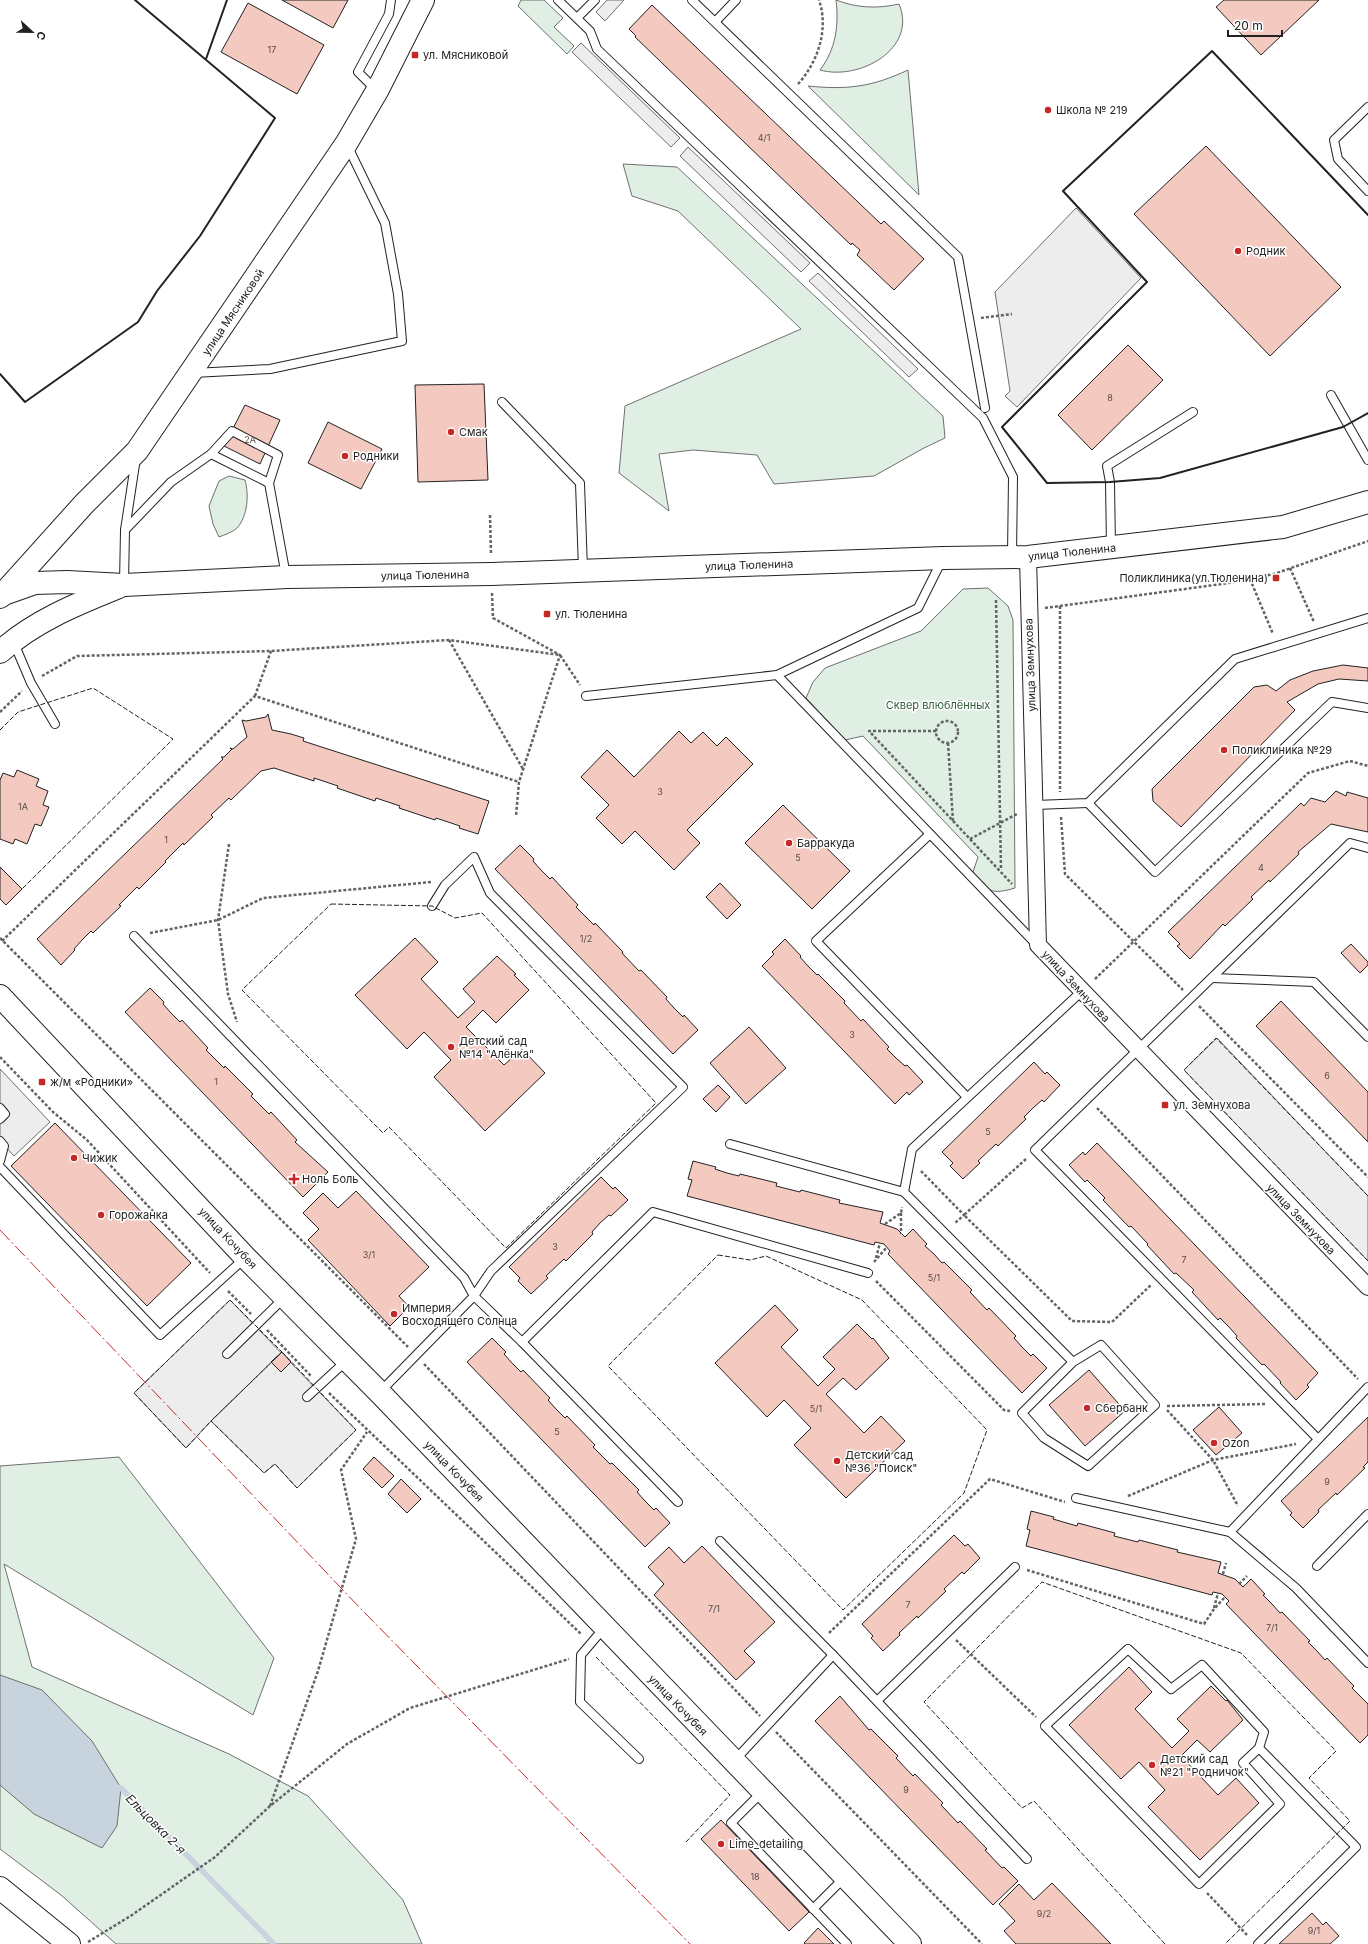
<svg xmlns="http://www.w3.org/2000/svg" width="1368" height="1944" font-family="Inter,sans-serif">
<style>
.green{fill:#e0efe3;stroke:#6f6f6f}
.parking{fill:#ededed;stroke:#6f6f6f}
.water{fill:#c7d3dd;stroke:#6f6f6f}
.lines{fill:none;stroke-linecap:round;stroke-linejoin:round}
.stream{stroke:#c7d3dd;stroke-width:5.5}
.building{fill:#f3c9c0;stroke:#222}
.lane-casing{stroke:#222;stroke-width:10}
.street-casing{stroke:#222;stroke-width:18}
.secondary-casing{stroke:#222;stroke-width:24}
.path{stroke:#646464;stroke-width:2.5;stroke-dasharray:3 2;stroke-linecap:butt}
.lane{stroke:#fff;stroke-width:8}
.street{stroke:#fff;stroke-width:16}
.secondary{stroke:#fff;stroke-width:22}
.fence{stroke:#222;stroke-width:1;stroke-dasharray:5 2;stroke-linecap:butt}
.wall{stroke:#222;stroke-width:2}
.power{stroke:#c62828;stroke-width:1;stroke-dasharray:14 3 2 3;stroke-linecap:butt}
.poi-dot{fill:#c62828;stroke:#fff;stroke-width:1.5}
.labels{text-anchor:middle;dominant-baseline:central;stroke-width:3;stroke-linejoin:round;paint-order:stroke}
.number-label{font-size:9px;fill:#564c4a}
.poi-label{font-size:11px;fill:#222;stroke:#fff;text-anchor:start}
.street-label{font-size:11px;fill:#222;stroke:#fff}
.park-label{font-size:11px;fill:#2f5e38;stroke:#fff}
.water-label{font-size:12px;font-style:italic;fill:#222;stroke:#fff}
</style>
<rect width="100%" height="100%" fill="#fff"/>
<g class="green">
<path d="M521,0H544L563,18L554,27L574,46L567,54L518,6Z"/>
<path d="M836,0C857,8 877,9 899,4C918,49 859,81 820,70C836,49 839,25 836,0Z"/>
<path d="M908,70L919,195L808,86C847,90 872,87 908,70Z"/>
<path d="M623,164L677,167L943,416L945,438L924,448L874,476L774,484L757,455L693,450L659,454L669,511L619,473L625,406L801,329L678,211L632,196Z"/>
<path d="M229,476L245,480C249,494 248,516 237,528C233,532 224,535 219,537L213,524L209,506L219,481Z"/>
<path d="M988,588L1008,606L1013,620L1015,888C991,895 987,892 973,872L978,857L863,736L845,740L806,698L813,682L825,668L921,631L963,589Z"/>
<path d="M119,1457L274,1658L253,1715L4,1564L32,1667L229,1754L308,1796L403,1900L422,1944H116L61,1895L0,1849V1466Z"/>
</g>
<g class="parking">
<path d="M607,0H624L605,21L596,12Z"/>
<path d="M581,43L680,138L671,147L572,52Z"/>
<path d="M688,147L810,263L801,272L680,156Z"/>
<path d="M1076,208L1141,278L1017,407L1005,396L1010,391L995,292Z"/>
<path d="M818,273L918,369L909,377L809,281Z"/>
<path d="M1217,1038L1368,1196V1261L1184,1070Z"/>
<path d="M0,1069L50,1122L14,1156L0,1141Z"/>
<path d="M230,1300L356,1430L297,1488L275,1464L264,1473L211,1421L186,1448L134,1393Z"/>
</g>
<path class="water" d="M0,1675L42,1690L92,1741L121,1788L117,1826L102,1848L34,1814L0,1785Z"/>
<g class="lines">
<path class="stream" d="M114,1787L121,1788L274,1944"/>
</g>
<g class="building">
<path d="M282,0H348L333,28Z"/>
<path d="M1224,0H1319L1261,55L1216,7Z"/>
<path d="M248,3L324,45L297,94L221,52Z"/>
<path d="M652,5L881,224L884,221L924,259L894,290L857,255L860,250L852,243L851,245L635,37L636,36L629,29Z"/>
<path d="M1206,146L1341,287L1270,356L1134,214Z"/>
<path d="M1128,345L1163,380L1092,450L1058,415Z"/>
<path d="M484,384L488,480L418,482L415,385Z"/>
<path d="M245,405L280,420L260,464L224,446Z"/>
<path d="M328,422L382,449L361,489L308,463Z"/>
<path d="M1343,665L1368,668V681L1339,679L1318,684L1287,702L1295,710L1181,827L1153,801L1152,789L1254,687L1267,685L1276,691L1290,680L1313,671Z"/>
<path d="M268,714L272,730L291,734L304,738L303,741L489,801L478,834L459,828L460,826L436,818L435,820L399,808L400,806L376,798L375,801L337,788L338,786L314,778V781L274,768L261,771L231,800L229,798L211,815L213,817L184,845L183,843L165,861L166,862L139,889L137,887L119,905L121,906L93,933L91,931L82,940L74,949L75,950L61,965L37,939L223,759L221,757H224L232,749L230,748L233,749L247,737L242,720L246,721L266,717Z"/>
<path d="M679,731L691,743L703,732L717,746L726,737L753,764L687,830L700,843L674,870L635,831L622,844L596,818L609,805L581,777L607,750L634,777Z"/>
<path d="M17,770L39,779L36,786L48,791L43,805L49,807L41,826L35,824L27,844L15,839L13,844L0,839V780L3,773L14,777Z"/>
<path d="M1336,791L1346,796L1347,792L1368,798V832L1331,824L1298,852L1299,854L1270,882L1269,880L1251,897L1253,899L1225,926L1223,924L1190,959L1177,946L1180,944L1168,932L1301,803L1304,806L1311,798L1325,802Z"/>
<path d="M783,805L850,871L812,909L745,843Z"/>
<path d="M520,845L534,859L533,861L541,870L550,879L552,877L578,905L576,907L594,925L595,923L623,952L622,953L639,971L641,970L667,997L666,999L674,1008L683,1017L684,1015L698,1030L673,1054L495,869Z"/>
<path d="M0,867L22,889L6,905L0,899Z"/>
<path d="M720,883L741,905L727,919L706,897Z"/>
<path d="M415,938L438,962L421,979L458,1018L475,1002L463,989L497,956L516,974L514,975L529,990L496,1023L483,1010L466,1027L504,1065L522,1049L545,1073L485,1131L434,1077L451,1060L424,1032L407,1049L355,995Z"/>
<path d="M785,939L801,956L800,957L808,966L817,975L818,974L845,1001L844,1003L861,1021L863,1019L889,1047L887,1049L896,1058L905,1066L907,1065L923,1082L909,1095L907,1092L895,1104L762,966L774,954L772,952Z"/>
<path d="M1351,944L1368,962V965L1360,973L1341,953Z"/>
<path d="M150,988L164,1002L163,1004L171,1013L180,1022L182,1020L208,1048L206,1050L224,1068L225,1066L253,1094L251,1096L269,1114L271,1112L297,1140L295,1142L328,1172L303,1197L125,1012Z"/>
<path d="M1281,1001L1368,1092V1142L1256,1026Z"/>
<path d="M749,1027L786,1068L746,1104L710,1063Z"/>
<path d="M1034,1062L1045,1074L1047,1072L1060,1085L1044,1102L1042,1100L1033,1108L1024,1117L1026,1119L998,1146L996,1144L978,1161L980,1163L963,1179L950,1166L953,1163L942,1152Z"/>
<path d="M718,1085L730,1097L716,1112L703,1099Z"/>
<path d="M55,1123L191,1263L147,1306L11,1166Z"/>
<path d="M1097,1143L1318,1373L1307,1385L1309,1387L1296,1400L1280,1383L1281,1382L1264,1364L1262,1365L1236,1338L1237,1336L1229,1327L1220,1318L1218,1320L1192,1292L1194,1290L1176,1273L1174,1274L1147,1245L1148,1244L1131,1226L1129,1227L1103,1200L1105,1198L1087,1180L1085,1182L1069,1165L1083,1152L1085,1155Z"/>
<path d="M693,1161L716,1167L715,1169L727,1173L739,1176L740,1174L777,1183L776,1186L800,1192L801,1190L840,1200L839,1203L883,1212L880,1223L897,1229L905,1237L913,1229L927,1244L925,1246L934,1254L942,1263L944,1262L972,1290L970,1292L987,1310L989,1308L1016,1336L1014,1338L1022,1347L1031,1356L1033,1354L1047,1368L1022,1393L888,1254L890,1251L884,1244L875,1242L874,1245L687,1196L692,1180L688,1179Z"/>
<path d="M601,1177L613,1189L615,1187L628,1200L611,1216L609,1215L600,1223L592,1232L593,1234L566,1261L564,1259L546,1276L548,1278L531,1294L518,1281L520,1278L509,1267Z"/>
<path d="M356,1191L429,1267L399,1296L409,1307L390,1326L308,1240L319,1229L303,1213L323,1193L338,1208Z"/>
<path d="M775,1305L798,1330L781,1347L818,1386L835,1369L823,1357L857,1324L872,1339L873,1338L889,1358L856,1390L843,1378L826,1394L864,1433L881,1416L905,1441L846,1498L794,1445L811,1428L784,1400L767,1417L715,1363Z"/>
<path d="M492,1338L506,1352L504,1354L512,1363L521,1372L523,1370L550,1398L548,1400L556,1409L565,1418L567,1416L595,1445L593,1447L610,1464L612,1463L639,1490L637,1492L645,1501L654,1510L656,1508L670,1523L645,1547L467,1362Z"/>
<path d="M282,1352L291,1362L281,1372L271,1362Z"/>
<path d="M1089,1370L1125,1411L1085,1446L1049,1405Z"/>
<path d="M1219,1407L1242,1433L1216,1455L1193,1430Z"/>
<path d="M1368,1417V1462L1363,1467L1365,1468L1337,1495L1336,1493L1318,1510L1319,1512L1303,1528L1290,1515L1292,1513L1281,1501Z"/>
<path d="M374,1457L394,1476L382,1488L363,1469Z"/>
<path d="M401,1479L421,1499L407,1513L388,1494Z"/>
<path d="M1031,1511L1054,1517L1053,1519L1077,1526L1078,1523L1115,1533L1114,1536L1138,1542L1139,1540L1178,1550L1177,1552L1221,1562L1218,1573L1235,1579L1243,1587L1251,1579L1265,1594L1263,1595L1272,1604L1280,1613L1282,1612L1310,1641L1308,1642L1317,1651L1325,1660L1327,1658L1354,1686L1352,1688L1368,1704V1735L1360,1743L1226,1604L1229,1601L1222,1594L1213,1592L1212,1595L1026,1546L1030,1530L1027,1529Z"/>
<path d="M954,1535L965,1546L968,1544L980,1558L964,1574L962,1572L944,1589L946,1591L918,1618L917,1616L899,1633L900,1635L883,1651L871,1638L873,1636L862,1624Z"/>
<path d="M702,1546L775,1622L744,1651L755,1662L736,1680L654,1595L664,1584L648,1567L669,1547L684,1563Z"/>
<path d="M1129,1667L1152,1692L1135,1709L1172,1748L1189,1731L1177,1719L1211,1686L1226,1701L1227,1700L1243,1720L1210,1752L1197,1740L1181,1756L1218,1795L1236,1778L1259,1803L1200,1860L1148,1807L1165,1790L1139,1762L1121,1779L1069,1725Z"/>
<path d="M840,1696L869,1730L871,1729L898,1756L896,1758L913,1776L915,1774L943,1803L941,1805L958,1823L960,1821L987,1849L985,1850L1002,1868L1004,1867L1018,1881L993,1905L815,1721Z"/>
<path d="M721,1820L809,1912L789,1931L701,1839Z"/>
<path d="M1052,1883L1111,1944H1016L1004,1931L1015,1921L999,1904L1019,1884L1034,1900Z"/>
<path d="M1312,1913L1323,1925L1326,1922L1339,1936L1330,1944H1279Z"/>
<path d="M818,1928L834,1944H805L804,1943Z"/>
</g>
<g class="lines">
<defs>
<g id="lane">
<path d="M558,0L590,31L597,49L983,418L1013,477L1012,556"/>
<path d="M692,0L958,257L985,408"/>
<path d="M577,18L595,0"/>
<path d="M715,22L736,0"/>
<path d="M376,90L358,72L389,14L391,0"/>
<path d="M1368,107L1334,140L1338,159L1368,191"/>
<path d="M193,373L270,369L402,341L398,294L385,223L348,147"/>
<path d="M1331,395L1368,460"/>
<path d="M502,402L580,483L583,570"/>
<path d="M211,454L232,431L278,455L269,483"/>
<path d="M125,530L136,458"/>
<path d="M1111,547L1110,482L1107,466L1193,412"/>
<path d="M942,560L918,608L777,675L1037,945"/>
<path d="M124,583L125,530L171,482L211,454L269,483L286,576"/>
<path d="M14,643L31,683L55,724"/>
<path d="M586,696L777,675"/>
<path d="M1088,803L1155,872L1332,702L1368,708"/>
<path d="M1035,805L1088,803L1235,659L1368,618"/>
<path d="M930,834L816,941L967,1097"/>
<path d="M134,936L464,1278L474,1296L491,1271L683,1087L490,893L474,857L445,885L432,906"/>
<path d="M1212,978L1314,982L1368,1037"/>
<path d="M0,1108L5,1114L0,1119"/>
<path d="M0,1141L4,1146L0,1161"/>
<path d="M730,1144L904,1192L912,1149L1081,992"/>
<path d="M0,1167L160,1335L245,1258"/>
<path d="M904,1192L1073,1362L1101,1345L1155,1405L1088,1466L1044,1438L1022,1413L1073,1362"/>
<path d="M522,1342L653,1212L868,1273"/>
<path d="M227,1354L284,1298"/>
<path d="M380,1392L474,1296L522,1342L678,1502"/>
<path d="M307,1397L346,1361"/>
<path d="M1318,1439L1035,1150L1350,843L1368,848"/>
<path d="M1076,1498L1230,1532L1296,1588L1368,1663"/>
<path d="M1230,1532L1368,1387"/>
<path d="M720,1541L833,1655"/>
<path d="M1317,1566L1368,1514"/>
<path d="M604,1628L581,1655L580,1702L639,1759"/>
<path d="M877,1701L1015,1567"/>
<path d="M735,1760L833,1655L1027,1859"/>
<path d="M762,1792L731,1823L847,1944"/>
<path d="M813,1909L845,1877"/>
<path d="M1258,1944L1356,1847L1259,1748L1264,1732L1202,1665L1171,1689L1128,1649L1045,1726L1199,1884L1280,1804L1243,1763L1259,1748"/>
</g>
<path id="street" d="M1028,557L1038,945L1368,1287"/>
<g id="secondary">
<path d="M4,593L84,504L137,451L346,144L377,91L423,0"/>
<path d="M0,597L4,594L35,583L67,582L124,585L287,577L492,574L943,558L1028,557L1283,527L1368,502"/>
<path d="M0,652C34,621 77,604 119,587"/>
<path d="M0,996L246,1258L379,1392L910,1944"/>
<path d="M0,1888L69,1944"/>
</g>
</defs>
<use href="#lane" class="lane-casing"/>
<use href="#street" class="street-casing"/>
<use href="#secondary" class="secondary-casing"/>
<g class="path">
<path d="M798,84C818,62 829,29 819,0"/>
<path d="M981,318L1012,314"/>
<path d="M490,515L491,554"/>
<path d="M1290,568L1314,622"/>
<path d="M1250,579L1273,634"/>
<path d="M492,593L493,618L560,655L519,782L516,816"/>
<path d="M996,600L1001,870"/>
<path d="M1060,606V792"/>
<path d="M1045,608L1229,583L1274,574L1368,541"/>
<path d="M449,640L523,769"/>
<path d="M42,676L77,656L271,651L449,640L560,655L580,685"/>
<path d="M255,696L271,651"/>
<path d="M0,712L22,691"/>
<circle cx="947" cy="732" r="11"/>
<path d="M936,731H869L1012,884"/>
<path d="M948,743L953,821"/>
<path d="M1061,817L1065,874L1183,990"/>
<path d="M970,839L1017,814"/>
<path d="M229,844L218,920L228,994L237,1022"/>
<path d="M150,933L218,920L263,898L431,882"/>
<path d="M0,938L408,1347"/>
<path d="M2,941L255,696L519,782"/>
<path d="M1095,979L1308,773L1350,761L1368,766"/>
<path d="M1199,1006L1368,1177"/>
<path d="M0,1057L53,1112L87,1140L210,1273"/>
<path d="M1097,1108L1358,1379"/>
<path d="M1026,1159L964,1215L1072,1321L1112,1322L1151,1285"/>
<path d="M921,1171L964,1215L954,1224"/>
<path d="M901,1213V1234"/>
<path d="M885,1224L901,1213L902,1207"/>
<path d="M876,1258L880,1243"/>
<path d="M874,1262L887,1247"/>
<path d="M876,1281L1004,1410L1010,1411"/>
<path d="M228,1291L251,1314"/>
<path d="M267,1330L311,1376"/>
<path d="M424,1364L760,1716"/>
<path d="M329,1393L581,1634"/>
<path d="M1167,1406L1266,1404"/>
<path d="M1167,1410L1213,1460L1238,1506"/>
<path d="M1128,1496L1213,1460L1296,1444"/>
<path d="M1027,1570L1204,1624L1214,1609L1225,1597"/>
<path d="M1223,1574L1226,1563"/>
<path d="M1239,1584L1247,1576"/>
<path d="M1214,1608L1218,1593"/>
<path d="M829,1633L990,1479L1065,1502"/>
<path d="M956,1640L1036,1717"/>
<path d="M776,1732L982,1944"/>
<path d="M270,1806L318,1671L356,1539L341,1470L367,1432"/>
<path d="M1207,1893L1248,1936"/>
<path d="M88,1942L132,1915L215,1857L270,1806L347,1744L410,1708L569,1659"/>
</g>
<use href="#lane" class="lane"/>
<use href="#street" class="street"/>
<use href="#secondary" class="secondary"/>
<g class="fence">
<path d="M0,730L18,712L93,688L173,739L21,890"/>
<path d="M331,904L432,906L455,918L482,913L656,1103L506,1248L389,1127L383,1133L242,990Z"/>
<path d="M1368,1196L1216,1038L1184,1070L1368,1261"/>
<path d="M718,1255L750,1260L766,1256L862,1300L987,1430L964,1493L843,1610L608,1366Z"/>
<path d="M230,1300L282,1352L211,1421L186,1448L134,1393Z"/>
<path d="M282,1352L356,1430L297,1488L275,1464L264,1473L211,1421Z"/>
<path d="M596,1657L730,1795L686,1842"/>
<path d="M1165,1944L1034,1801L1022,1808L924,1702L1042,1582L1241,1653L1336,1751L1309,1778L1350,1821L1225,1944"/>
</g>
<g class="wall">
<path d="M206,59L227,0"/>
<path d="M1368,215L1212,51L1063,191L1147,282L1002,427L1047,483L1110,482L1160,478L1343,427L1368,413"/>
<path d="M0,374L25,402L138,322L157,291L200,236L275,118L135,0"/>
</g>
<path class="power" d="M0,1230L362,1610L690,1944"/>
</g>
<g class="poi-dot">
<rect x="411" y="51" width="8" height="8" rx="2"/>
<circle cx="1048" cy="110" r="4"/>
<circle cx="1238" cy="251" r="4"/>
<circle cx="451" cy="432" r="4"/>
<circle cx="345" cy="456" r="4"/>
<rect x="1272" y="574" width="8" height="8" rx="2"/>
<rect x="543" y="610" width="8" height="8" rx="2"/>
<circle cx="1224" cy="750" r="4"/>
<circle cx="789" cy="843" r="4"/>
<circle cx="451" cy="1047" r="4"/>
<rect x="38" y="1078" width="8" height="8" rx="2"/>
<rect x="1161" y="1101" width="8" height="8" rx="2"/>
<circle cx="74" cy="1158" r="4"/>
<path d="M292 1173h4v4h4v4h-4v4h-4v-4h-4v-4h4z"/>
<circle cx="101" cy="1215" r="4"/>
<circle cx="394" cy="1314" r="4"/>
<circle cx="1087" cy="1408" r="4"/>
<circle cx="1214" cy="1443" r="4"/>
<circle cx="837" cy="1461" r="4"/>
<circle cx="1152" cy="1765" r="4"/>
<circle cx="721" cy="1844" r="4"/>
</g>
<g class="labels">
<g class="number-label">
<text x="272" y="49">17</text>
<text x="764" y="137">4/1</text>
<text x="1110" y="397">8</text>
<text x="250" y="439">2А</text>
<text x="660" y="791">3</text>
<text x="23" y="806">1А</text>
<text x="166" y="839">1</text>
<text x="798" y="857">5</text>
<text x="1261" y="867">4</text>
<text x="586" y="938">1/2</text>
<text x="852" y="1034">3</text>
<text x="1327" y="1075">6</text>
<text x="216" y="1081">1</text>
<text x="988" y="1131">5</text>
<text x="555" y="1246">3</text>
<text x="369" y="1254">3/1</text>
<text x="1184" y="1259">7</text>
<text x="934" y="1277">5/1</text>
<text x="816" y="1408">5/1</text>
<text x="557" y="1431">5</text>
<text x="1327" y="1481">9</text>
<text x="908" y="1604">7</text>
<text x="714" y="1608">7/1</text>
<text x="1272" y="1627">7/1</text>
<text x="906" y="1789">9</text>
<text x="755" y="1876">18</text>
<text x="1044" y="1913">9/2</text>
<text x="1314" y="1930">9/1</text>
</g>
<g class="poi-label">
<text x="423" y="55">ул. Мясниковой</text>
<text x="1056" y="110">Школа № 219</text>
<text x="1246" y="251">Родник</text>
<text x="459" y="432">Смак</text>
<text x="353" y="456">Родники</text>
<text x="1268" y="578" text-anchor="end">Поликлиника(ул.Тюленина)</text>
<text x="555" y="614">ул. Тюленина</text>
<text x="1232" y="750">Поликлиника №29</text>
<text x="797" y="843">Барракуда</text>
<text x="459" y="1041">Детский сад<tspan x="459" dy="13">№14 "Алёнка"</tspan></text>
<text x="50" y="1082">ж/м «Родники»</text>
<text x="1173" y="1105">ул. Земнухова</text>
<text x="82" y="1158">Чижик</text>
<text x="302" y="1179">Ноль Боль</text>
<text x="109" y="1215">Горожанка</text>
<text x="402" y="1308">Империя<tspan x="402" dy="13">Восходящего Солнца</tspan></text>
<text x="1095" y="1408">Сбербанк</text>
<text x="1222" y="1443">Ozon</text>
<text x="845" y="1455">Детский сад<tspan x="845" dy="13">№36 "Поиск"</tspan></text>
<text x="1160" y="1759">Детский сад<tspan x="1160" dy="13">№21 "Родничок"</tspan></text>
<text x="729" y="1844">Lime_detailing</text>
</g>
<g class="street-label">
<text transform="translate(233 312) rotate(-56)">улица Мясниковой</text>
<text transform="translate(1072 552) rotate(-6)">улица Тюленина</text>
<text transform="translate(749 565) rotate(-2)">улица Тюленина</text>
<text transform="translate(425 575) rotate(-1)">улица Тюленина</text>
<text transform="translate(1030 665) rotate(-92)">улица Земнухова</text>
<text transform="translate(1076 986) rotate(47)">улица Земнухова</text>
<text transform="translate(1301 1219) rotate(46)">улица Земнухова</text>
<text transform="translate(228 1238) rotate(47)">улица Кочубея</text>
<text transform="translate(454 1471) rotate(46)">улица Кочубея</text>
<text transform="translate(678 1705) rotate(46)">улица Кочубея</text>
</g>
<g class="park-label">
<text x="938" y="705">Сквер влюблённых</text>
</g>
<g class="water-label">
<text transform="translate(156 1824) rotate(45)">Ельцовка 2-я</text>
</g>
</g>
<g transform="translate(32 32) rotate(112)" stroke="#ffffff" stroke-width="3" paint-order="stroke">
<path d="M0-3L7 15L0 10L-7 15Z" fill="#222222"/>
<text y="-6" font-size="11" font-weight="bold" text-anchor="middle" fill="#222222">С</text>
</g>
<path d="M1228 30v6h54v-6" fill="none" stroke="#222222" stroke-width="2"/>
<text x="1234" y="30" font-size="12" fill="#222222" stroke="#ffffff" stroke-width="3" paint-order="stroke">20 m</text>
</svg>
